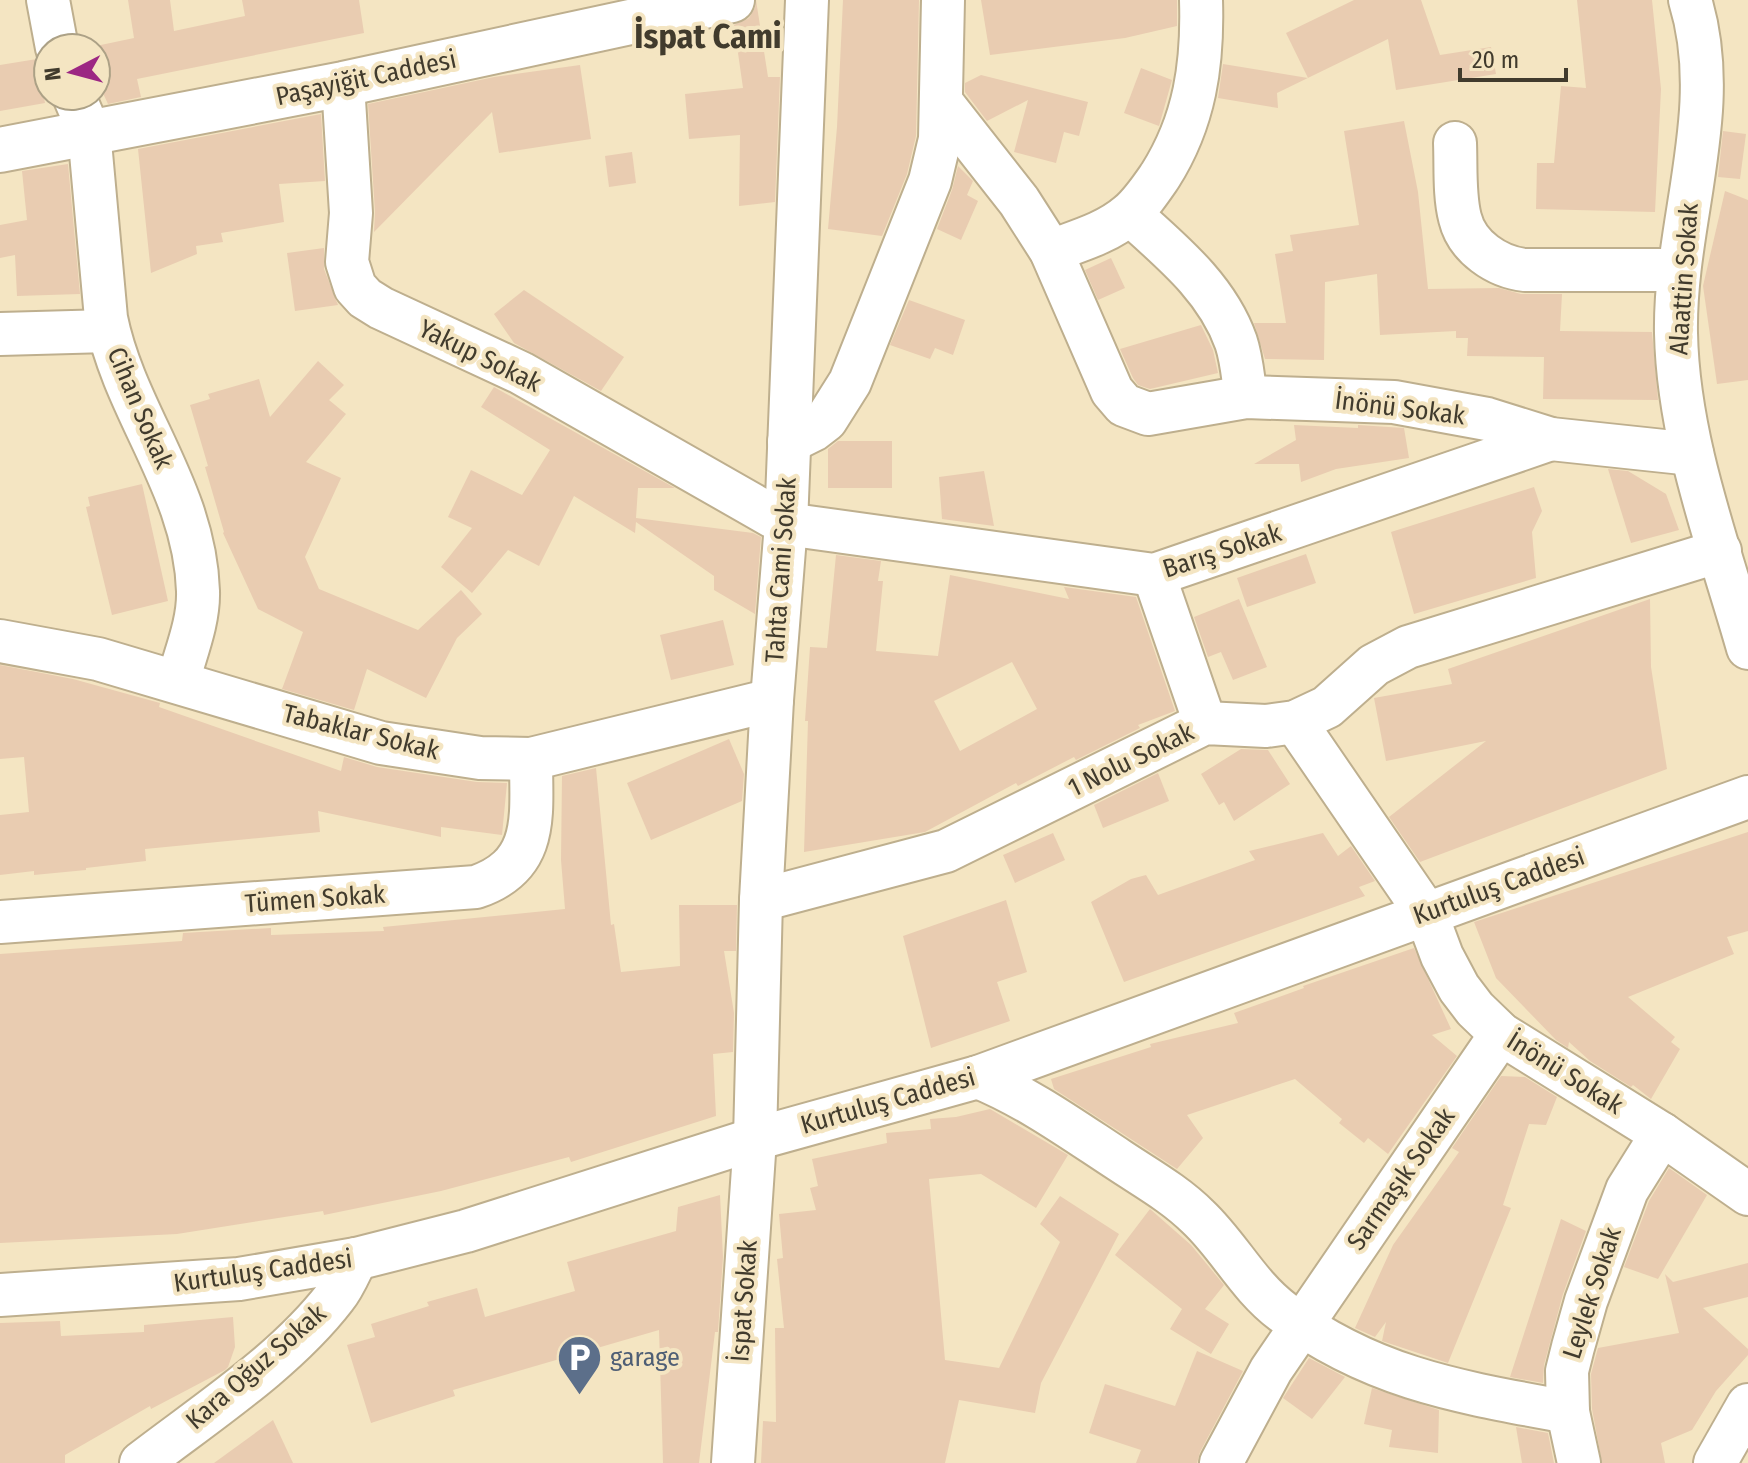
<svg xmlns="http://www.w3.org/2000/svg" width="1748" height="1463" font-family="'Fira Sans Condensed',sans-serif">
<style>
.building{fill:#e9ccb1;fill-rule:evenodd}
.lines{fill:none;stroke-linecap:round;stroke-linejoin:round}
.street-casing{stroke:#beaf8e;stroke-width:46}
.secondary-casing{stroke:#beaf8e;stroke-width:48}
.street{stroke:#fff;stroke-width:42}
.secondary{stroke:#fff;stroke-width:44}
.labels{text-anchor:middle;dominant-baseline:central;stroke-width:8;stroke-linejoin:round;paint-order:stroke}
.street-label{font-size:26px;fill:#413b2d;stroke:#f4e5c2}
.service-label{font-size:26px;fill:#4e5e75;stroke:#f4e5c2;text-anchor:start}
.district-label{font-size:34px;font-weight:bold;fill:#413b2d;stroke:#f4e5c2}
</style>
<rect width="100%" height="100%" fill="#f4e5c2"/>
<g class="building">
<path d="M128,0H170L174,31L245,16L242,0H359L364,33L137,79L141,97L108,104L96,78V46L134,38Z"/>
<path d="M756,0L768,77H780L775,202L739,206L740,135L689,139L685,94L743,88L734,25L749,18L755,8Z"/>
<path d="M843,0H919L916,136L907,174L882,236L828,229L837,127Z"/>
<path d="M981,0H1177V26L1125,38L990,55Z"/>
<path d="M1354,0H1421L1440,55L1491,47L1496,74L1396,90L1388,39L1277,93L1278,108L1218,98L1223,64L1308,78L1286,33Z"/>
<path d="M1577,0H1652L1661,89L1655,212L1536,209L1537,163H1554L1561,86L1586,88Z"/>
<path d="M37,59L45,103L0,111V65Z"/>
<path d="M580,65L591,139L499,153L492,112L374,232L375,212L368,104L494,77Z"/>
<path d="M1141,68L1172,80L1159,126L1124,113Z"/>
<path d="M981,75L1088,102L1079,136L1064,132L1056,163L1014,152L1028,100L987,121L965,92V83Z"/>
<path d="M321,114L325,181L279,184L284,222L221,233L223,242L196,246L197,254L151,273L138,149Z"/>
<path d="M1404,121L1418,192L1428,289L1499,288L1521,294H1562L1560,331L1652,332L1658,400L1543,399L1544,357L1467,356L1468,338H1456V331L1380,335L1377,274L1325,282L1324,360L1265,359L1254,323H1286L1275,254L1293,251L1290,235L1359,225L1344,131Z"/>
<path d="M1723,131L1746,134L1740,179L1718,177Z"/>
<path d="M632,152L636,183L609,187L605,156Z"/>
<path d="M68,164L80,294L17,296L15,255L0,258V225L27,220L22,171Z"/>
<path d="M958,166L973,181L967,195L978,201L961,240L937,229L952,190Z"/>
<path d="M1725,191L1748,200V380L1717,384L1703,286Z"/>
<path d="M324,248V269L338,305L295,311L287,253Z"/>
<path d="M1111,258L1125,288L1098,300L1085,270Z"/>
<path d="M524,290L624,357L601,391L514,343L494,314Z"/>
<path d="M909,300L965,320L953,355L935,348L930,359L890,345Z"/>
<path d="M1201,325L1213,350L1218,373L1150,389L1138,385L1133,378L1120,349Z"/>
<path d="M318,361L344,385L329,400L346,414L306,462L341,478L305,557L319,589L418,630L461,590L482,614L457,638L426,698L367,669L354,710L282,689L303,632L258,609L223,533L224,532L205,467L208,466L190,405L210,399L208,394L259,379L270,417Z"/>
<path d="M494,387L675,488H638L636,518L753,533L761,537L755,614L714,590V576L636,522L635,533L574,496L539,566L508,550L472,593L441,567L472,528L448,517L471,470L522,495L550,450L481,407Z"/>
<path d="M1294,425L1358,428V425L1404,428L1409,458L1336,469L1301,482L1299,464H1254L1296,440Z"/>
<path d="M838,441H892V488H828V449Z"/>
<path d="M1608,469L1628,471L1666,494L1679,530L1631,543Z"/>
<path d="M984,471L994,526L942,519L939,477Z"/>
<path d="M142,484L168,601L112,615L86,507L90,506L88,497Z"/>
<path d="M1534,487L1542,511L1532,532L1536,578L1414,614L1391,532Z"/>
<path d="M1306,554L1316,583L1247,607L1237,578Z"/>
<path d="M836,555L881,561L878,581H883L876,651L938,656L950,575L1069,599L1064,587L1136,597L1175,711L1138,725L1140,728L1076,760L1074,757L1018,786L1016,783L925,832L804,852L808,721H805L810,647L827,648ZM1012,662L1037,709L960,751L934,701Z"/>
<path d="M1239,599L1267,667L1233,680L1221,652L1208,657L1194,617Z"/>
<path d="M1650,599L1651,667L1667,769L1420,862L1389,817L1486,741L1386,761L1374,698L1452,684L1448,669Z"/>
<path d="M723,620L734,665L671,680L660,635Z"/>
<path d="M0,665L73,679L160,703L159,707L341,771L344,757L377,767L477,782L507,783L502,835L441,827V837L318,811L320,832L145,849L146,861L86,868V870L34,875V871L0,875V815L29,812L24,757L0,759Z"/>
<path d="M729,739L744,774L742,801L651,840L627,783Z"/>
<path d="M1241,749L1268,750L1290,784L1234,821L1224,802L1219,805L1201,774Z"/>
<path d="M596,768L611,925L614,924L621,972L680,966L679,905H737L736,951H724L734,1013L733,1052L713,1054L716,1116L571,1162L569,1157L441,1191L324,1215L323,1211L177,1234L0,1243V954L182,941L183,933L271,928V935L384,931L383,927L565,909L561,860L562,776Z"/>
<path d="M1158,773L1169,801L1103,828L1094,805Z"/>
<path d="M1748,832V931L1727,937L1734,954L1628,997L1675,1037L1671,1042L1680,1049L1651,1099L1633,1085L1631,1087L1590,1061L1569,1042L1568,1048L1556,1040L1496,978L1474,922Z"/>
<path d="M1053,833L1065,860L1015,883L1003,855Z"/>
<path d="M1323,833L1338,856L1351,846L1375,881L1359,887L1365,896L1124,982L1091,902L1131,879L1146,875L1158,895L1255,860L1249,851Z"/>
<path d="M1006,900L1027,972L997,982L1010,1021L931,1048L903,936Z"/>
<path d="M1414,948L1451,1029L1432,1035L1457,1056L1388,1154L1368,1138L1364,1143L1339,1123L1342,1119L1295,1079L1187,1115L1203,1138L1177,1169L1054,1089L1051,1079L1151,1047L1150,1044L1238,1023L1234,1013L1304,988L1303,986Z"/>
<path d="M1501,1076L1525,1077L1557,1097L1546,1125L1529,1124L1503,1205L1511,1208L1448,1363L1382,1341L1386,1322L1375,1337L1355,1328L1393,1245L1459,1152L1452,1148Z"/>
<path d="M990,1109L1068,1155L1036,1208L981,1174L929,1179L945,1360L999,1368L1060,1242L1040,1224L1060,1196L1119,1234L1041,1383L1035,1413L959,1400L945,1463H761L763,1421L776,1422L775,1328H784L777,1259L783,1258L779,1214L816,1210L810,1188L818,1186L812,1159L887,1143L886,1133L931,1129L930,1119L956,1117Z"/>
<path d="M1669,1168L1707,1195L1658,1279L1624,1267L1649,1201Z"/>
<path d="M720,1195L723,1257L718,1332H715L699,1463H663L659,1330L453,1390L455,1396L371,1423L347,1345L375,1337L371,1324L429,1306L427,1302L477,1288L485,1317L575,1291L567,1262L676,1231L678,1207Z"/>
<path d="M1150,1209L1191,1245L1224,1285L1205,1309L1229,1324L1211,1354L1170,1329L1182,1309L1115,1255Z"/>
<path d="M1561,1219L1586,1231L1563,1294L1544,1365L1543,1383L1510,1377Z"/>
<path d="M1748,1263V1297L1703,1308L1748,1349V1355L1716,1391L1692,1430L1661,1443L1665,1463H1602L1592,1409L1591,1374L1598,1348L1679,1333L1665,1274L1673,1282Z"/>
<path d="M233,1317L235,1347L228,1367L225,1370L151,1409L150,1406L65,1455V1463H0V1323L60,1321L61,1336L144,1332V1325Z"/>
<path d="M1197,1351L1243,1371L1200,1452L1197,1463H1136L1141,1450L1089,1433L1105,1384L1175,1406Z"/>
<path d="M1309,1358L1345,1377L1312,1419L1283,1398Z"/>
<path d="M1372,1388L1439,1410L1438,1453L1389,1447L1392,1430L1364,1424Z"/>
<path d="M273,1420L293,1463H214Z"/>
<path d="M1516,1427L1548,1433L1554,1463H1522Z"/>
</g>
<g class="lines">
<defs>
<g id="street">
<path d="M48,0L57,48"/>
<path d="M1690,0C1724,109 1674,222 1676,333C1678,440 1719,546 1748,648"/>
<path d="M343,84L351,213L347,262L355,287L365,298L381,308L521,373L786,524L1154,575L1551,439"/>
<path d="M74,96L89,131L106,318C125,413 195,489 198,591C199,621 186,652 178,681"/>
<path d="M942,103L1019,201L1051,251L1112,391L1124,405L1148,414L1246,397L1394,402L1487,419L1551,439L1692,454"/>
<path d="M1455,143C1456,167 1454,195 1460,218C1467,247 1497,267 1525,270H1679"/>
<path d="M1130,214C1171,251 1217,288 1236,342C1242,360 1243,379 1246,397"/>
<path d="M1051,251C1078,241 1107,233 1129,214C1141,204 1151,189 1160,176C1195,121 1203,64 1201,0"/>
<path d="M0,334L108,331"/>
<path d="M789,442L813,430L826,420L850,382L930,181L940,139L943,0"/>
<path d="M1154,575L1205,723"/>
<path d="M0,641L98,659L381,743L480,758L531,759L772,700"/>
<path d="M1295,722L1426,913L1442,956L1459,988L1475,1009L1501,1034L1662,1134L1748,1194"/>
<path d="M761,900L946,851L1205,723L1266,726L1295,722L1327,707L1374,665L1408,647L1720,551"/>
<path d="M0,922L476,887C540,865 531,815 531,759"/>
<path d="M978,1077C1029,1098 1073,1130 1119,1160C1146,1178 1175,1194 1198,1217C1229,1246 1248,1286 1283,1312C1374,1379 1460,1392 1568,1412"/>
<path d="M0,1295L239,1279L356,1259L466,1231L755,1139L978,1077L1748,797"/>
<path d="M141,1463C206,1413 285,1362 335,1297C344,1286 350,1271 356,1259"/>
<path d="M733,1463L755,1139L761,900L772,700L786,524L807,0"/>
<path d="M1221,1463L1271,1370L1501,1034"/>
<path d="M1579,1463L1568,1412L1567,1371L1573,1347L1586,1301L1627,1190L1662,1134"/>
<path d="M1715,1463L1748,1405"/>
</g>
<path id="secondary" d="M0,150L343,84L732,0"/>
</defs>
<use href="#street" class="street-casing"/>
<use href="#secondary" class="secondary-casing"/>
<use href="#street" class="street"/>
<use href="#secondary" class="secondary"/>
</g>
<defs>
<symbol id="parking-pin" viewBox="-11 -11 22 30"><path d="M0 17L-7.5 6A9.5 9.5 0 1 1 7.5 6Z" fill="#5c6f8a" stroke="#f4e5c2"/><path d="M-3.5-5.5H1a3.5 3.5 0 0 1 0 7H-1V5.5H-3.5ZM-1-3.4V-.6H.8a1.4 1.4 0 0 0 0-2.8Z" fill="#fff"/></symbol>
</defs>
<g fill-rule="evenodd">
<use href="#parking-pin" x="554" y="1332" width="51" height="69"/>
</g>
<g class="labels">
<g class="street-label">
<text transform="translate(366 78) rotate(-12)">Paşayiğit Caddesi</text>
<text transform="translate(1684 279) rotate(-86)">Alaattin Sokak</text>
<text transform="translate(480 356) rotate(26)">Yakup Sokak</text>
<text transform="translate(140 408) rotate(67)">Cihan Sokak</text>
<text transform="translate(1400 408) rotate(7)">İnönü Sokak</text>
<text transform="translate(1222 551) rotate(-18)">Barış Sokak</text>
<text transform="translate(781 570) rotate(-86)">Tahta Cami Sokak</text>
<text transform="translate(361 732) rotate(14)">Tabaklar Sokak</text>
<text transform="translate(1131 760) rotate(-26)">1 Nolu Sokak</text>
<text transform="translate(1499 886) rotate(-20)">Kurtuluş Caddesi</text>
<text transform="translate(315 899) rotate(-4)">Tümen Sokak</text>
<text transform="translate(1565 1073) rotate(32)">İnönü Sokak</text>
<text transform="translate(888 1101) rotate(-16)">Kurtuluş Caddesi</text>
<text transform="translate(1401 1179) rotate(-55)">Sarmaşık Sokak</text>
<text transform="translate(263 1271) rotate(-8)">Kurtuluş Caddesi</text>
<text transform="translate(1592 1293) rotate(-72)">Leylek Sokak</text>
<text transform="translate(744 1301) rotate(-86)">İspat Sokak</text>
<text transform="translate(256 1367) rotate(-41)">Kara Oğuz Sokak</text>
</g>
<g class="service-label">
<text x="610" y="1357">garage</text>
</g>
<g class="district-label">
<text x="708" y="36">İspat Cami</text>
</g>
</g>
<g transform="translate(72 72) rotate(264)"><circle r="38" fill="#f4e5c2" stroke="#aca186" stroke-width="2"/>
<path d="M0-6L14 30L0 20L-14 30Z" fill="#9c2783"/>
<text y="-12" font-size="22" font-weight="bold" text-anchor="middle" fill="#413b2d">N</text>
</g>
<path d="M1460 68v12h106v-12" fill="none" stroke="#413b2d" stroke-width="4"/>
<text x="1472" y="68" font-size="24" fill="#413b2d" stroke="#f4e5c2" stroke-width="6" paint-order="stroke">20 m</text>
</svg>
